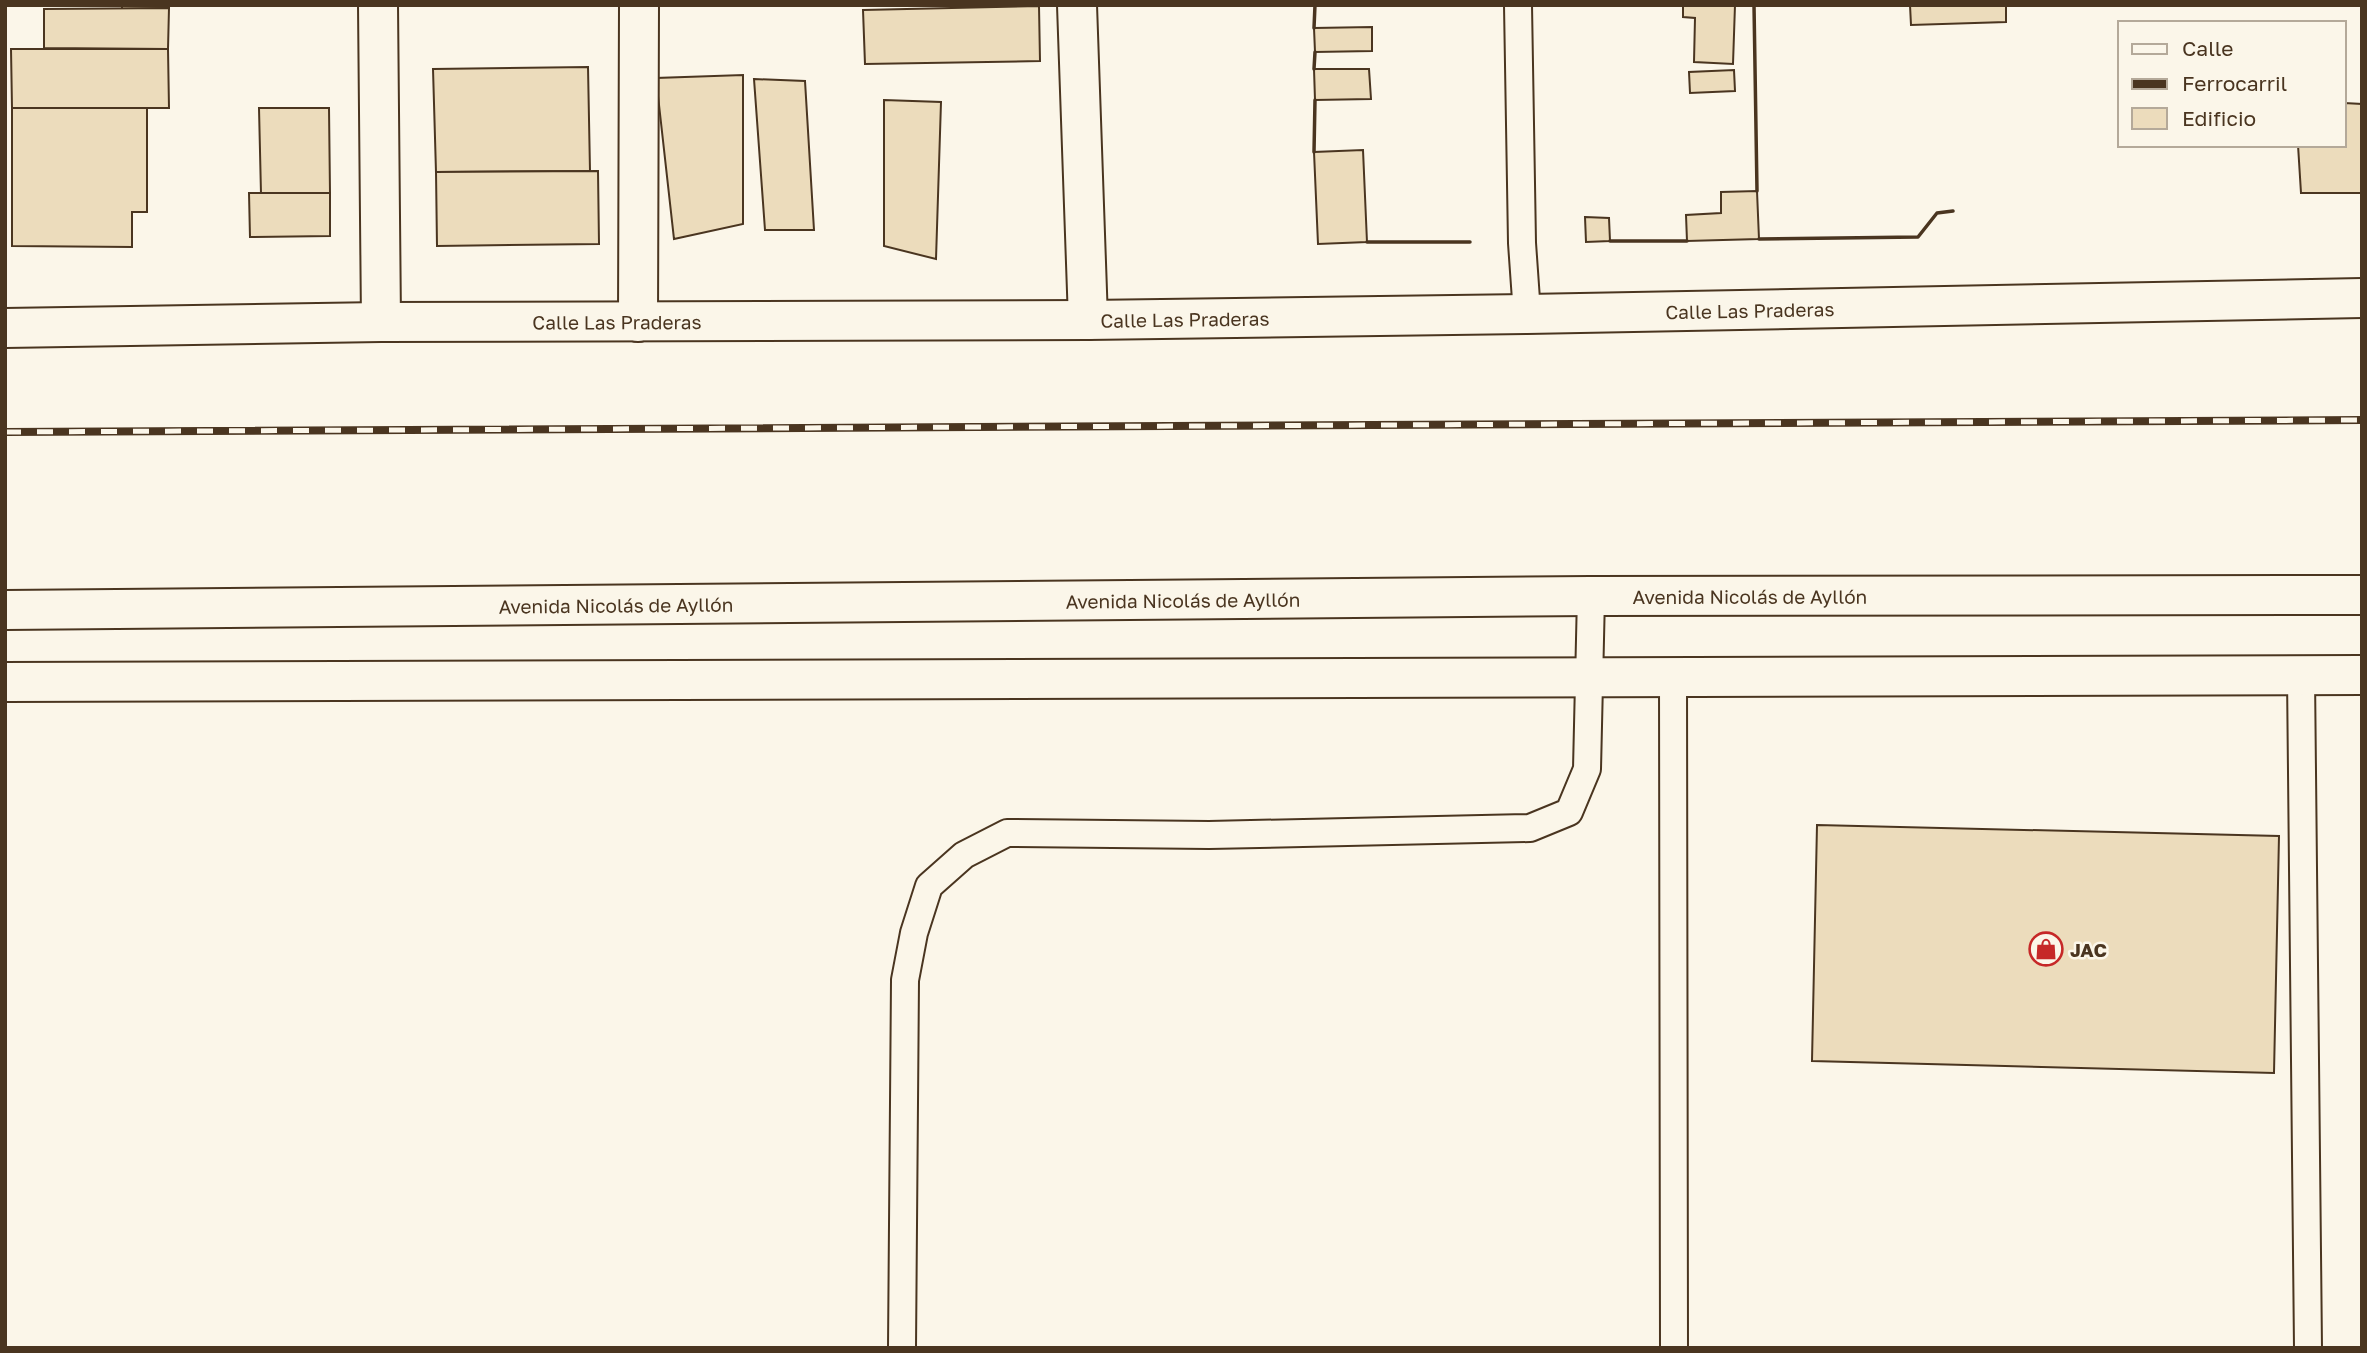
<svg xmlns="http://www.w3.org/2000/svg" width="2367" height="1353" font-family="'Golos Text',sans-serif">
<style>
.building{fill:#ecdcbc;stroke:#4a3520;stroke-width:2}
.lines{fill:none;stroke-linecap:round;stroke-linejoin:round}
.service-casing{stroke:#4a3520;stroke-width:30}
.minor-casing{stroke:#4a3520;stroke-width:42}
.tertiary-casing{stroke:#4a3520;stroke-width:42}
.primary-casing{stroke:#4a3520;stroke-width:42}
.service{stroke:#fbf6e9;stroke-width:26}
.minor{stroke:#fbf6e9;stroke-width:38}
.tertiary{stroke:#fbf6e9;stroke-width:38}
.primary{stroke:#fbf6e9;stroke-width:38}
.rail-casing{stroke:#4a3520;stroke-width:8}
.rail{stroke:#fbf6e9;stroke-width:5;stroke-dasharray:16;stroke-linecap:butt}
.wall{stroke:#4a3520;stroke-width:3.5}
.labels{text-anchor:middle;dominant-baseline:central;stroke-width:5;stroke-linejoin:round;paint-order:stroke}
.street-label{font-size:19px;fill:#4a3520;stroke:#fbf6e9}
.poi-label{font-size:19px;font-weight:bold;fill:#4a3520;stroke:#fbf6e9;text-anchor:start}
</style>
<rect width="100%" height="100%" fill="#fbf6e9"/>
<g class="building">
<path d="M122,5H169V8L122,9Z"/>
<path d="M1683,5H1735L1733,64L1694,62L1695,18L1683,17Z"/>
<path d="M1910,5H2006V22L1911,25Z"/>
<path d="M1039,6L1040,61L865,64L863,10Z"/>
<path d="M169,8L168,49L44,48V9Z"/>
<path d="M1372,27V51L1315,52L1314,28Z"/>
<path d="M11,49H168L169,108H12Z"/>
<path d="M588,67L590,171L436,172L433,69Z"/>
<path d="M1314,69H1369L1371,99L1315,100Z"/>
<path d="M1734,70L1735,91L1690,93L1689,72Z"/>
<path d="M743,75V224L674,239L656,78Z"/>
<path d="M754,79L805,81L814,230H765Z"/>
<path d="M884,100L941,102L936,259L884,246Z"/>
<path d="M2344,103L2362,104V193H2301L2298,145H2344Z"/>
<path d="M12,108H147V212H132V247L12,246Z"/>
<path d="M259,108H329L330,193L261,194Z"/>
<path d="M1363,150L1367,242L1318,244L1314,152Z"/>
<path d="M598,171L599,244L437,246L436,172Z"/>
<path d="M1757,191L1759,239L1687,241L1686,215L1721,213V192Z"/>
<path d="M249,193H330V236L250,237Z"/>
<path d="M1585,217L1609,218L1610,241L1586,242Z"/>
<path d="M1817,825L2279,836L2274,1073L1812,1061Z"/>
</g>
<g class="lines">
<defs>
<g id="service">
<path d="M1518,5L1522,243L1527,314"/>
<path d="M2301,676L2308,1348"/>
<path d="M1673,677L1674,1348"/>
<path d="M902,1348L905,980L914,933L929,886L964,855L1007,833L1209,835L1530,828L1569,812L1587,769L1591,596"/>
</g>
<g id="minor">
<path d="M378,5L381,322"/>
<path d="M1077,5L1088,320"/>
<path d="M638,322L639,5"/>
</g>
<g id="tertiary">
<path id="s1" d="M5,328L381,322L1088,320L1527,314L2362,298"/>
</g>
<g id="primary">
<path id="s2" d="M5,610L1591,596L2362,595"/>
<path d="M5,682L2362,675"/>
</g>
</defs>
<use href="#service" class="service-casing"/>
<use href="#minor" class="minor-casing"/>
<use href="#tertiary" class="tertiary-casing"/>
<use href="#primary" class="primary-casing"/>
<use href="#service" class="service"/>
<use href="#minor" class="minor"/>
<use href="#tertiary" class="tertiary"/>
<use href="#primary" class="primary"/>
<defs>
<path id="rail" d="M5,432L2362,420"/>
</defs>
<use href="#rail" class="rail-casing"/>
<use href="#rail" class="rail"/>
<g class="wall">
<path d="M1754,5L1757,191"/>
<path d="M1314,28L1315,5"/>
<path d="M1314,69L1315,52"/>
<path d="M1314,152L1315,100"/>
<path d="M1759,239L1918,237L1937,213L1953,211"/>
<path d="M1610,241H1687"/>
<path d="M1367,242H1470"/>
</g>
</g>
<defs>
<symbol id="shop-ring" viewBox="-11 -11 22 22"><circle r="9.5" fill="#fbf6e9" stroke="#c62828" stroke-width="1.5"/><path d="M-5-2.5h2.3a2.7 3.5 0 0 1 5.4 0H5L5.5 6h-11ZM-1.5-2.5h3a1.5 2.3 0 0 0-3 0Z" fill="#c62828"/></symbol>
</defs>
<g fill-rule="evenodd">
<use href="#shop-ring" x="2027" y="930" width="38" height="38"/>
</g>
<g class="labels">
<g class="street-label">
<text stroke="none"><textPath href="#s1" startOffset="1745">Calle Las Praderas</textPath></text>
<text stroke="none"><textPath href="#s1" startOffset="1180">Calle Las Praderas</textPath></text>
<text stroke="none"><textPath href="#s1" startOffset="612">Calle Las Praderas</textPath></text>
<text stroke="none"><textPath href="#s2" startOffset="1745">Avenida Nicolás de Ayllón</textPath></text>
<text stroke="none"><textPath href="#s2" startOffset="1178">Avenida Nicolás de Ayllón</textPath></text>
<text stroke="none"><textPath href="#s2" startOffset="611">Avenida Nicolás de Ayllón</textPath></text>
</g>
<g class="poi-label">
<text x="2070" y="949">JAC</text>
</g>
</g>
<rect width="2367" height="1353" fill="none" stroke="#4a3520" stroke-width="14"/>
<rect x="2118" y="21" width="228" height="126" fill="#fbf6e9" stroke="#b4a999" stroke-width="2"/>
<rect x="2132" y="44" width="35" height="10" fill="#fbf6e9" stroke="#b4a999" stroke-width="2"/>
<text x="2182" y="56" font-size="21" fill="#4a3520">Calle</text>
<rect x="2132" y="79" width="35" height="10" fill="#4a3520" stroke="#b4a999" stroke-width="2"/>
<text x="2182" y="91" font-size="21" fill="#4a3520">Ferrocarril</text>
<rect x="2132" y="108" width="35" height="21" fill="#ecdcbc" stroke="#b4a999" stroke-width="2"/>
<text x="2182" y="126" font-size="21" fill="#4a3520">Edificio</text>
</svg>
